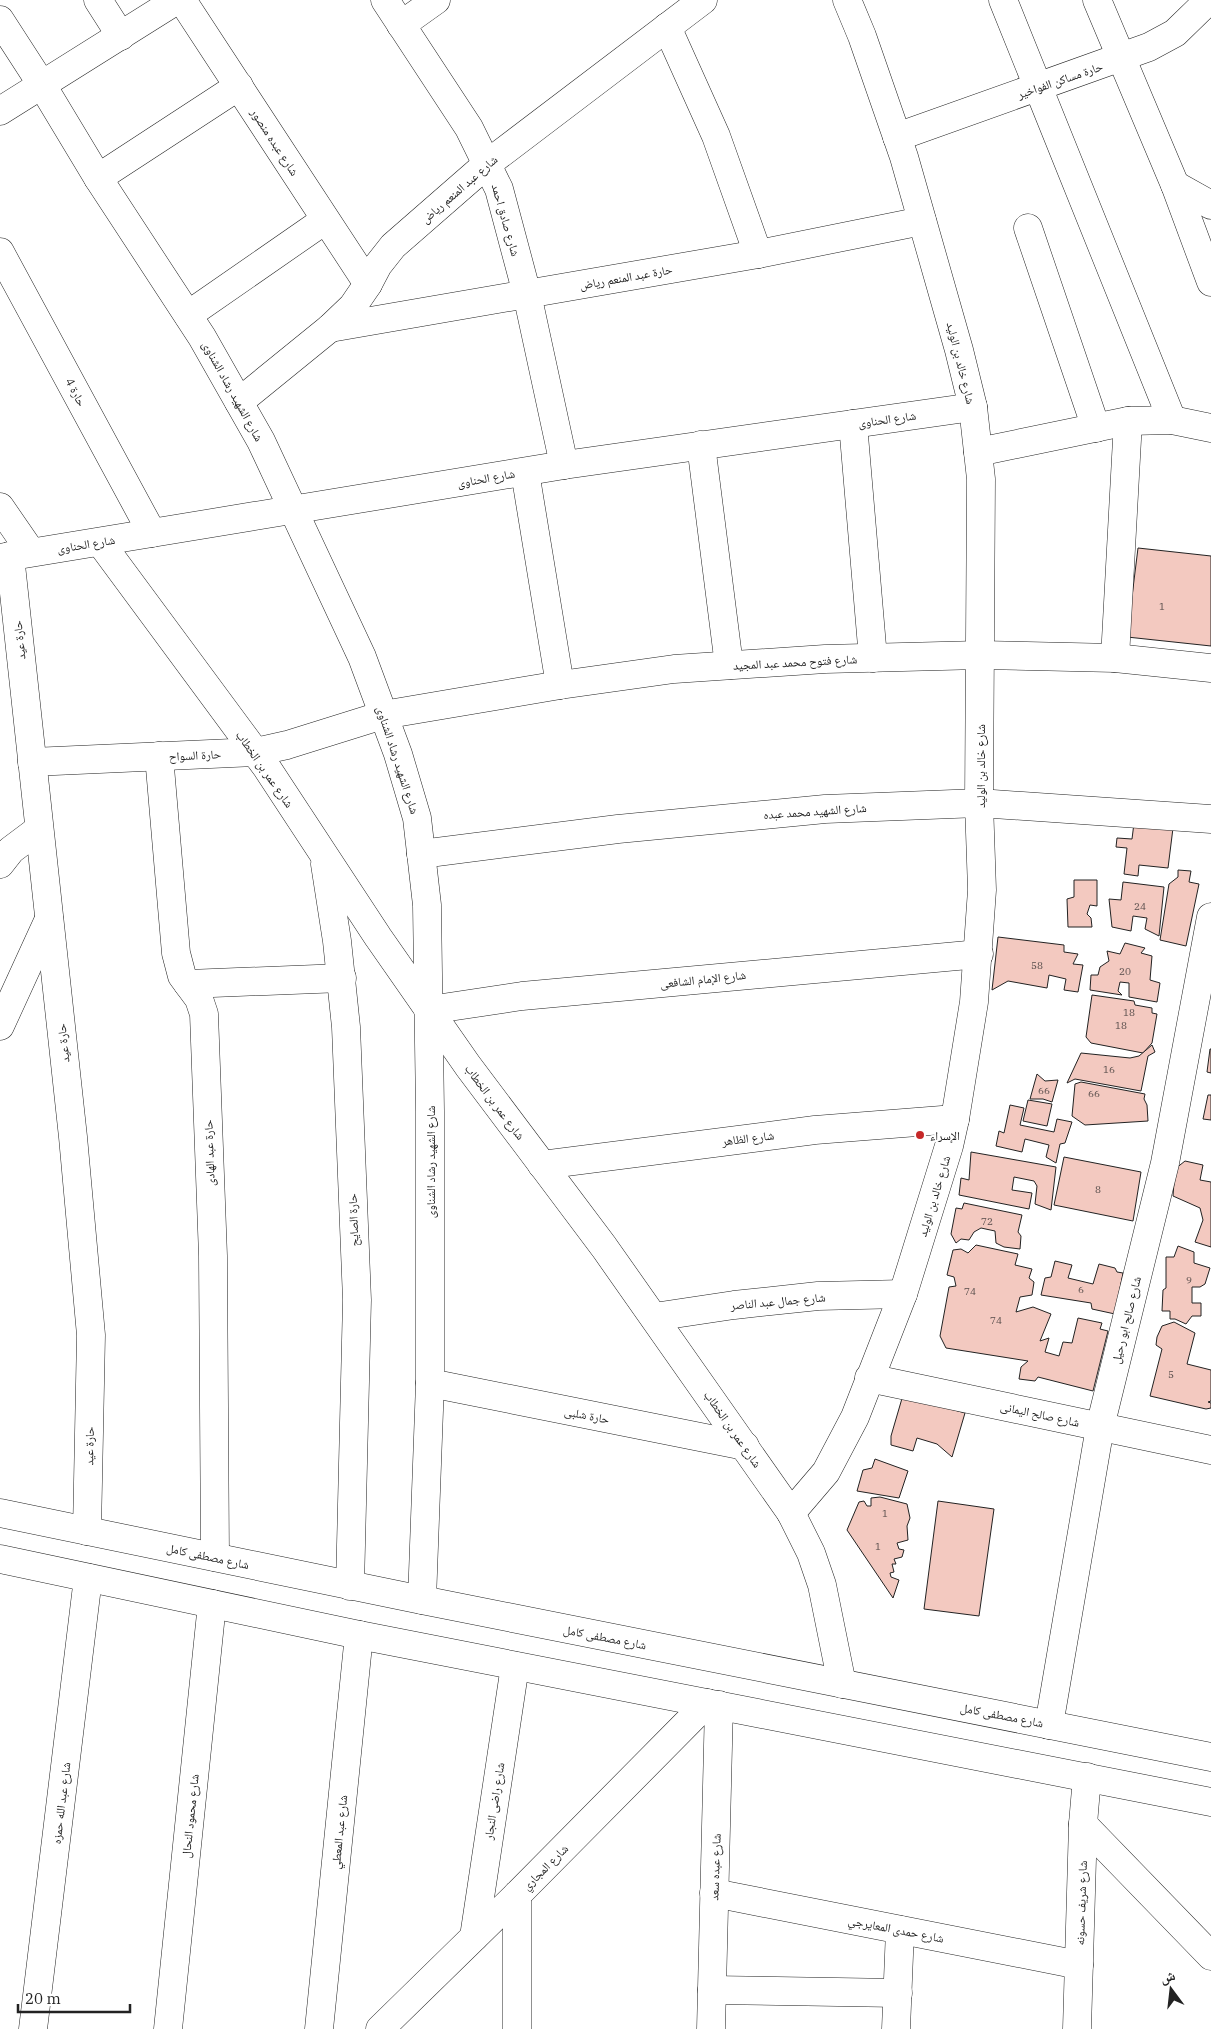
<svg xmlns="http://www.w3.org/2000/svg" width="1211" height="2029" font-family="'IBM Plex Serif','Noto Naskh Arabic',serif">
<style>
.building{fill:#f3c9c0;stroke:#222}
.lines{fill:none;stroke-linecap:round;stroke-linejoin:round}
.minor-casing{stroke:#222;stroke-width:29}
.primary-casing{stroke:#222;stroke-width:29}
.minor{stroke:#fff;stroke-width:28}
.primary{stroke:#fff;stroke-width:28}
.poi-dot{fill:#c62828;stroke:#fff;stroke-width:2}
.labels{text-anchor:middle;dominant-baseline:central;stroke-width:4;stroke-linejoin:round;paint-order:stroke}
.number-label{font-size:10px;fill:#564c4a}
.street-label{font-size:12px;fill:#222;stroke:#fff}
.poi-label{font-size:12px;fill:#222;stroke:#fff;text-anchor:start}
</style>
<rect width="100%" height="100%" fill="#fff"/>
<g class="building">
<path d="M1138,548L1211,556V646L1127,637Z"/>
<path d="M1135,815L1174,820L1168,868L1139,865L1138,876L1124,874L1127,848L1116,847L1117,838L1132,839Z"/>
<path d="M1178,870L1191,871L1189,882L1199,884L1186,946L1160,940L1169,884L1178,877Z"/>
<path d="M1074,880H1097V906L1090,905L1087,914L1091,918L1092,927H1068L1067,899L1074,897Z"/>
<path d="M1123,882L1164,887L1159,936L1145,929L1147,918L1133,916L1131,931L1112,927L1109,899L1121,900Z"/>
<path d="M998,937L1064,945V952L1078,954L1073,964L1083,965L1078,992L1064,990L1066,979L1049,975L1047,988L1008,981L992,990Z"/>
<path d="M1125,943L1145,948L1141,953L1152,956L1150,980L1160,983L1157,1002L1129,997V983L1120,982L1118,991L1122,995L1090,990L1091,975H1098L1100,967L1109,961L1107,951L1120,954Z"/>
<path d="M1092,995L1134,1001L1135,1005L1152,1008V1013L1157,1014L1152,1043L1143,1053L1091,1043L1086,1037Z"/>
<path d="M1152,1045L1155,1052L1148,1056L1141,1091L1075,1079L1067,1083L1081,1053L1130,1058L1139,1056Z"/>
<path d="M1210,1049H1211V1073L1207,1072Z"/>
<path d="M1037,1074L1045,1081L1058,1080L1052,1102L1043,1099H1030Z"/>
<path d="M1081,1082L1145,1094L1144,1099L1147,1105L1148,1121L1085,1125L1072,1116L1075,1084Z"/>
<path d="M1208,1095H1211V1120L1203,1119Z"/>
<path d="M1028,1100L1052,1104L1047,1126L1023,1121Z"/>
<path d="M1010,1105L1024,1108L1020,1125L1054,1132L1057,1119L1072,1122L1065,1143L1060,1144L1056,1163L1046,1157L1049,1145L1025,1139L1022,1152L996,1146L999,1131L1004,1133Z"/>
<path d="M971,1152L1056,1167L1051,1210L1035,1204L1037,1186L1034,1181L1014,1177L1012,1190L1032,1193L1029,1209L959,1195L961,1178L969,1180Z"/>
<path d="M1064,1157L1141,1172L1133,1221L1054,1205Z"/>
<path d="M1185,1161L1203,1165L1200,1180L1211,1182V1247L1195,1242L1203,1220L1200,1208L1173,1196L1175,1169Z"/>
<path d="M964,1203L1022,1215L1018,1232L1021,1236L1020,1249L1004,1247L996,1243L995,1231L981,1228L974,1232L969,1240L961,1239L956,1243L951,1234L956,1208L962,1209Z"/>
<path d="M976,1245L1018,1254L1015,1265L1032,1269L1029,1278L1034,1282L1032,1295L1020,1297L1016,1312L1033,1307L1051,1314L1040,1341L1049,1338L1045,1352L1059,1356L1063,1342L1072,1343L1078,1318L1102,1323L1100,1329L1108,1331L1093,1391L1038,1377L1035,1381L1019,1379L1021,1367L1028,1361L946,1348L940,1336L949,1287L956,1286L954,1277L947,1275L953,1250L961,1249L968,1253Z"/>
<path d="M1178,1246L1194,1252V1263L1210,1268L1205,1284L1200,1287H1192V1303H1201V1316H1192L1186,1324L1175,1319H1170V1311H1162L1163,1290L1166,1288V1257H1174Z"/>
<path d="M1055,1261L1072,1265L1068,1278L1093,1284L1099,1264L1115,1268L1117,1272L1123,1273L1115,1314L1092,1309L1091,1303L1041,1295L1045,1278L1051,1277Z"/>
<path d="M1174,1322L1195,1333L1187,1364L1211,1370V1401L1208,1402L1211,1403V1408L1206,1409L1150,1396L1162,1349L1156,1345L1157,1337L1162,1326Z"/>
<path d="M903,1395L965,1413L952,1457L937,1444L917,1438L913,1451L891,1445V1436Z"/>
<path d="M875,1459L908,1471L899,1498L857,1491L863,1470L872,1468Z"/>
<path d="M880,1497L907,1504L910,1518L907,1526L908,1540L897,1543L899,1549L904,1550L902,1557L894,1559L896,1564H892L894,1572L890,1573L891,1577L899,1580L893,1598L847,1530L859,1502L864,1501L867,1506H871V1498Z"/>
<path d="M938,1501L994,1509L979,1616L924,1609Z"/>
</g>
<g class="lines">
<defs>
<g id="minor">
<path d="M98,0L121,36"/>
<path d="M182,0L368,284"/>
<path d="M385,0L469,128L499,189L527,294L564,465"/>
<path d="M1003,0L1172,420"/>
<path d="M1097,0L1175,185L1211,282"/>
<path d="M0,20L42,85L98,178L202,337L261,441L362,657L398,754L417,818L427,905L430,1111V1383L422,1600"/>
<path d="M401,25L436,0"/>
<path d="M667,27L716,136L758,254"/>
<path d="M0,111L177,0"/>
<path d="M897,137L1149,47L1175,33L1209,0"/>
<path d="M98,178L239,86"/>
<path d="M1175,185L1211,205"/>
<path d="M1028,228L1096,428"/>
<path d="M0,252L152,533"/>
<path d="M188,315L325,220"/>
<path d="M330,328L758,254L922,221"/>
<path d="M239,402L330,328L353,306L368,284L378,265L393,246L487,164L703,0"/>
<path d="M853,424L873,658"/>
<path d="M701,445L729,665"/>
<path d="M978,452L1128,421L1172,420L1211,428"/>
<path d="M525,472L560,685"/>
<path d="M0,507L31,552"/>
<path d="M100,542L267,768L378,937L468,1066L604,1247L791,1513L811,1553L822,1585L842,1684"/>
<path d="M10,556L73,1137L91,1335L87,1531"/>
<path d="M0,558L564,465L973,407"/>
<path d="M1115,658L1128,421"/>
<path d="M159,756L176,953L182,976L199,999L204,1014L213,1256L215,1557"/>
<path d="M32,762L255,752L287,745L383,715L560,685L674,669L825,659L980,655L1115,658L1211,668"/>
<path d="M421,854L618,829L825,809L979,803L1211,819"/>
<path d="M0,864L11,850L39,829"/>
<path d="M325,864L337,941L346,1027L357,1300L350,1586"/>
<path d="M188,984L342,978"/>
<path d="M429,1010L522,996L979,954"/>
<path d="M0,1026L49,919"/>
<path d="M542,1165L815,1130L955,1119"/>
<path d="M654,1317L734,1305L818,1296L903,1294"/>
<path d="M869,1378L1211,1450"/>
<path d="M430,1383L745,1446"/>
<path d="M791,1513L826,1472L855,1417L903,1294L949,1146L955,1119L974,1002L982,890L979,803L981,479L973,407L959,350L904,157L862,36L847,0"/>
<path d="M1049,1725L1100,1427L1165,1163L1211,917"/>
<path d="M1083,1824L1211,1956"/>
<path d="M714,1893L1079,1965"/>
<path d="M474,1937L515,1666"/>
<path d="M712,1990L898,1993"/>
<path d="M33,2029L88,1578"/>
<path d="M168,2029L212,1604"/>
<path d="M319,2029L359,1635"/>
<path d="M380,2029L517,1895L707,1703"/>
<path d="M517,2029V1895"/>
<path d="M711,2029L719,1705"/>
<path d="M896,2029L900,1930"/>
<path d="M1077,2029L1083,1824L1087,1777"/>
</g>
<g id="primary">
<path d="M0,1513L422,1600L1211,1757"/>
<path d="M0,1559L359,1635L1211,1802"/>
</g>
</defs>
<use href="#minor" class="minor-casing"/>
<use href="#primary" class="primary-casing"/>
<use href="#minor" class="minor"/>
<use href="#primary" class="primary"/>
</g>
<circle class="poi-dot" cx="920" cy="1135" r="5"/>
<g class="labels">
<g class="number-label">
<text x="1162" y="606">1</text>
<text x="1140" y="906">24</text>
<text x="1037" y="965">58</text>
<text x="1125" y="971">20</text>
<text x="1129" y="1012">18</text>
<text x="1121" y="1025">18</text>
<text x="1109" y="1069">16</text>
<text x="1044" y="1090">66</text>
<text x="1094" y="1093">66</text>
<text x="1098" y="1189">8</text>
<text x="987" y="1221">72</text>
<text x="1189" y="1280">9</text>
<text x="1081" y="1289">6</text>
<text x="970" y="1291">74</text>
<text x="996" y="1320">74</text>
<text x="1171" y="1374">5</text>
<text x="885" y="1513">1</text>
<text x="878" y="1546">1</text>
</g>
<g class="street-label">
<text transform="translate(1060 80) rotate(-19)">حارة مساكن الفواخير</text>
<text transform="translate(275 142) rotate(57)">شارع عبده منصور</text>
<text transform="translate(459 189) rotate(-41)">شارع عبد المنعم رياض</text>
<text transform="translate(506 220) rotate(74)">شارع صادق احمد</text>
<text transform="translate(626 277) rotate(-10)">حارة عبد المنعم رياض</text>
<text transform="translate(961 363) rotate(76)">شارع خالد بن الوليد</text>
<text transform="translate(233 391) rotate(61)">شارع الشهيد رشاد الشناوى</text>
<text transform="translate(76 392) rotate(62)">حارة 4</text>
<text transform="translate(887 419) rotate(-8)">شارع الحناوى</text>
<text transform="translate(486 478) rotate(-10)">شارع الحناوى</text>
<text transform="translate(86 544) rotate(-9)">شارع الحناوى</text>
<text transform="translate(19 640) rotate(-96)">حارة عيد</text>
<text transform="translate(795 662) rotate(-3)">شارع فتوح محمد عبد المجيد</text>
<text transform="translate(195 755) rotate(-3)">حارة السواح</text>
<text transform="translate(398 760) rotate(72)">شارع الشهيد رشاد الشناوى</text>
<text transform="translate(980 766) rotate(-90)">شارع خالد بن الوليد</text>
<text transform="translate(265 769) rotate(55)">شارع عمر بن الخطاب</text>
<text transform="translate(815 811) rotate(-4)">شارع الشهيد محمد عبده</text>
<text transform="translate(703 979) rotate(-6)">شارع الإمام الشافعى</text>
<text transform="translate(63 1043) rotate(-96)">حارة عيد</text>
<text transform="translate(495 1102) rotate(53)">شارع عمر بن الخطاب</text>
<text transform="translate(748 1138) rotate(-7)">شارع الظاهر</text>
<text transform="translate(209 1153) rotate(-92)">حارة عبد الهادى</text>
<text transform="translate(430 1162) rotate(-90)">شارع الشهيد رشاد الشناوى</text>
<text transform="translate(934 1196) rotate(-73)">شارع خالد بن الوليد</text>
<text transform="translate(353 1220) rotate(-92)">حارة الصايح</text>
<text transform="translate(778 1301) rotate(-5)">شارع جمال عبد الناصر</text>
<text transform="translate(1126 1320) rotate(-76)">شارع صالح ابو رحيل</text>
<text transform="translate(1040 1414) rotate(12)">شارع صالح اليمانى</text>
<text transform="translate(587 1415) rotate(11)">حارة شلبى</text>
<text transform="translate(733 1429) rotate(55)">شارع عمر بن الخطاب</text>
<text transform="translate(89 1446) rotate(-89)">حارة عيد</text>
<text transform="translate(208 1556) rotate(12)">شارع مصطفى كامل</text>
<text transform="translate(605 1637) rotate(11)">شارع مصطفى كامل</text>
<text transform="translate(1002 1715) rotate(11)">شارع مصطفى كامل</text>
<text transform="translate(494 1801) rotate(-81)">شارع راضى النجار</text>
<text transform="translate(61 1803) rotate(-83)">شارع عبد الله حمزه</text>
<text transform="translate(190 1816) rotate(-84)">شارع محمود النحال</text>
<text transform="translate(339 1832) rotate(-84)">شارع عبد المعطي</text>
<text transform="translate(545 1867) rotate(-45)">شارع المجاري</text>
<text transform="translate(715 1867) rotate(-88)">شارع عبده سعد</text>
<text transform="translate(1081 1903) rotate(-88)">شارع شريف حسونه</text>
<text transform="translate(896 1929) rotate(11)">شارع حمدى المعايرجي</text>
</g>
<g class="poi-label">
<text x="930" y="1135">الإسراء</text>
</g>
</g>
<g transform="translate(1171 1989) rotate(345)" stroke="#ffffff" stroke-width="4" paint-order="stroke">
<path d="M0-4L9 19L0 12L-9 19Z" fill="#222222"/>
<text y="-8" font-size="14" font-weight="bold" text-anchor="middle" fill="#222222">ش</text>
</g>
<path d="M18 2004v8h112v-8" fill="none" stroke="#222222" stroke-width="2.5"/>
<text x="25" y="2004" font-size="15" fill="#222222" stroke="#ffffff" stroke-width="4" paint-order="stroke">20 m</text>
</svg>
